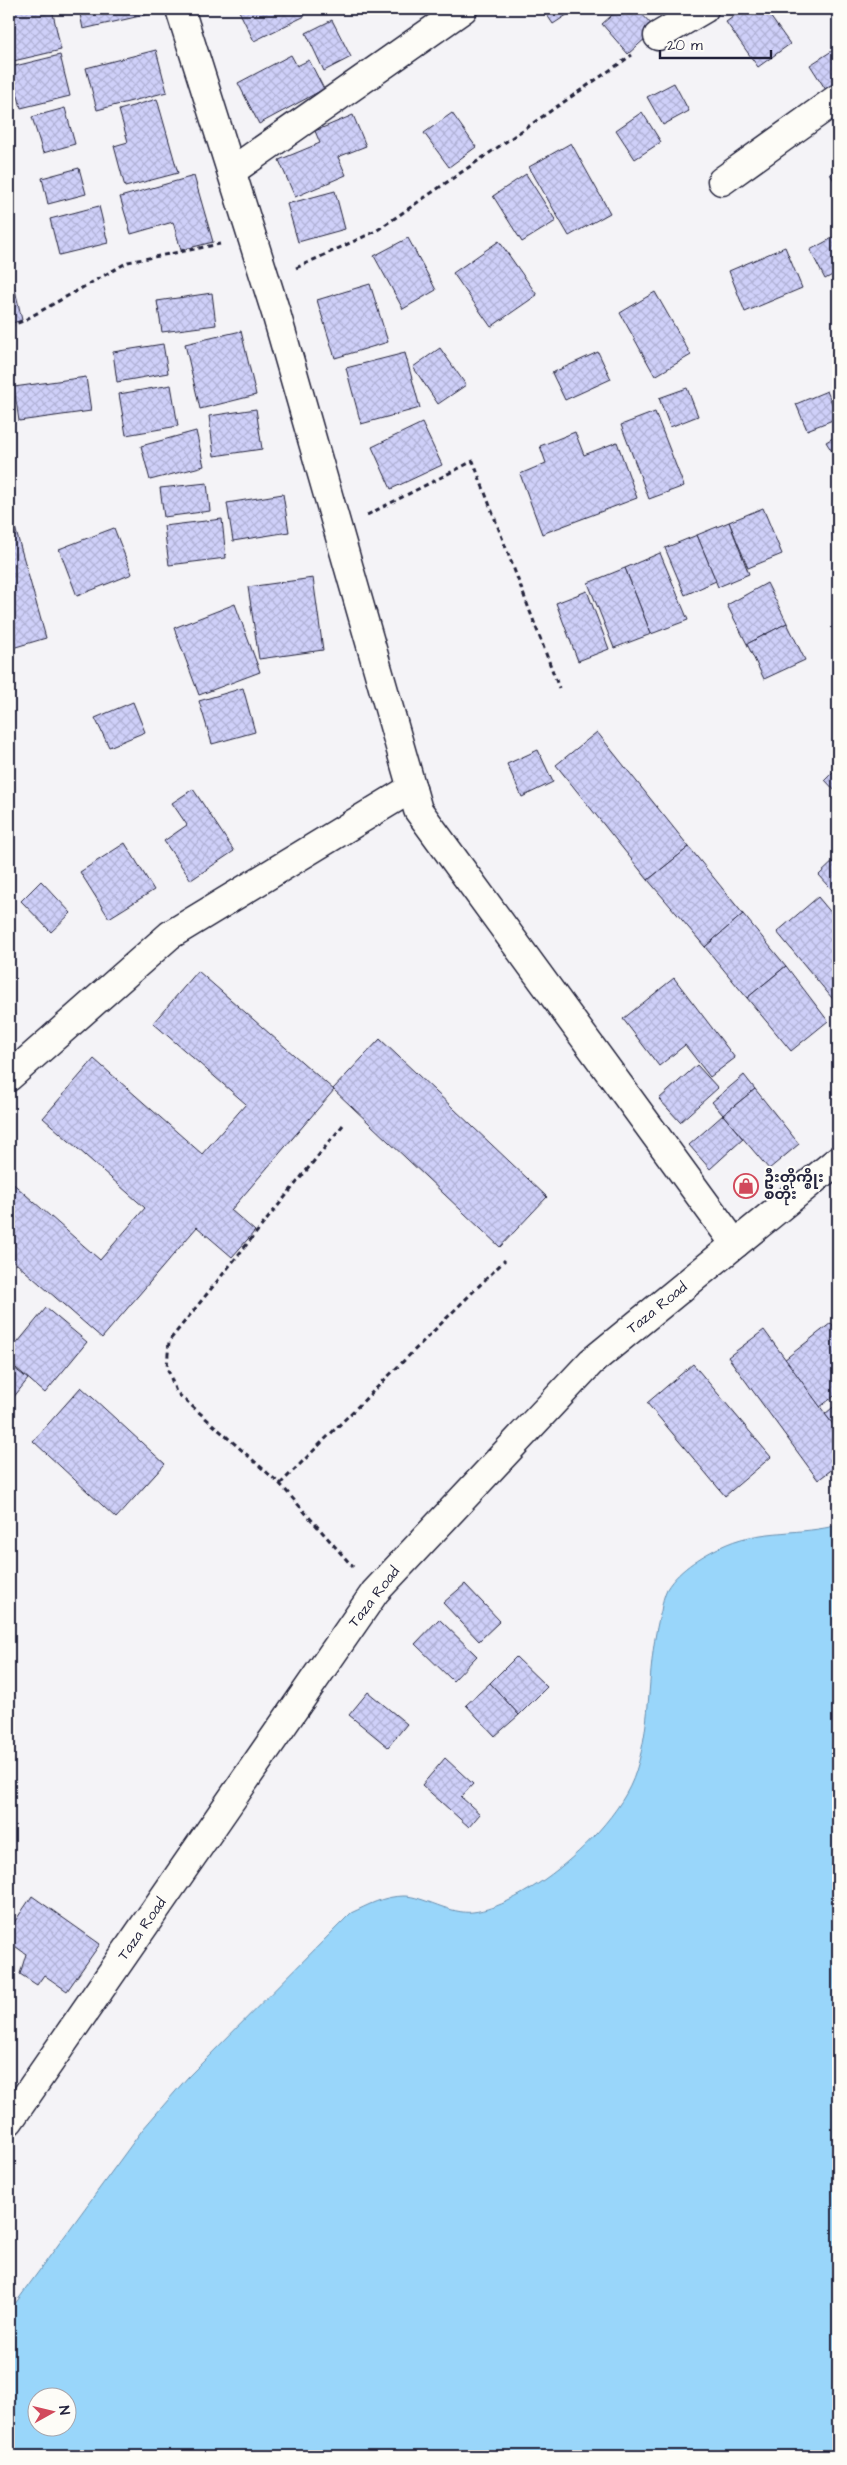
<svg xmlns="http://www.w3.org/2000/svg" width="847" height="2465" font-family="'Architects Daughter','Noto Sans Myanmar',sans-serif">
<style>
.water{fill:#99d6fa;stroke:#698eae;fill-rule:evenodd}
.building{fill:url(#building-cross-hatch);stroke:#22223b}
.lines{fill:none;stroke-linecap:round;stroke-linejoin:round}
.minor-casing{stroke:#22223b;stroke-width:31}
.path{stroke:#22223b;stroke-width:3;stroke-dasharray:5 4;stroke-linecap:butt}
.minor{stroke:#fdfcf7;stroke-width:28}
.labels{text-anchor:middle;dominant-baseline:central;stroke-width:4.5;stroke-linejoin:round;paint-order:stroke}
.poi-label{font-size:15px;font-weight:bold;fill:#22223b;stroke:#fdfcf7;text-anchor:start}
.street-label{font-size:15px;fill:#22223b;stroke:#fdfcf7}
</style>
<defs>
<pattern id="building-cross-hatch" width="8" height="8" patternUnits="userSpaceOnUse" patternTransform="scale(1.25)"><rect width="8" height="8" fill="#cfd0f9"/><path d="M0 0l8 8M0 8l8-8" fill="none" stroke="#b1b2d6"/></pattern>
</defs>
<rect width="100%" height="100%" fill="#f4f3f7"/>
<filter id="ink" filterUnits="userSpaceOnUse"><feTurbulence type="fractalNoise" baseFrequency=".02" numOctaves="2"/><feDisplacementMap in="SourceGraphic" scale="10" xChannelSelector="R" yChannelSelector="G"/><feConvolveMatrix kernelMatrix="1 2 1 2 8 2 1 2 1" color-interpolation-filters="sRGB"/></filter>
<g filter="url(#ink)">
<path class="water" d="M838,1525V2456H9V2312L143,2129L188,2077L351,1913C368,1905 384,1896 404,1896C423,1896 451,1915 473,1912C498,1909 525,1893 545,1879C579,1855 624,1811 636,1771C653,1719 646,1663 661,1611C662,1604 664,1595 667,1589C679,1569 706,1553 727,1544C762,1529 802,1535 838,1525ZM38,2398H68V2428H38Z"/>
<g class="building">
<path d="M9,9H52L61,50L9,62Z"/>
<path d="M79,9H148L149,14L83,29Z"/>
<path d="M238,9H301L305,16L254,41Z"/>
<path d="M401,9H413L404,14Z"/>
<path d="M543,9H576L553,24Z"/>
<path d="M619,9H637L656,29L628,54L602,24Z"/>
<path d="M744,9H765L790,44L758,67L726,22Z"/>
<path d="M813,9H825L816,14Z"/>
<path d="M332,20L351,57L324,71L306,33Z"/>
<path d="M835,49L838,54V82L826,90L810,65Z"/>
<path d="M156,50L167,92L97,110L86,68Z"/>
<path d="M60,55L70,96L21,108L11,67Z"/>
<path d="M291,55L297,66L309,60L324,89L259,124L238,83Z"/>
<path d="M674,83L689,111L663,125L647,97Z"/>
<path d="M157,99L178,173L125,187L114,146L128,142L119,110Z"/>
<path d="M65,108L75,144L43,153L32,117Z"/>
<path d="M642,112L661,142L635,159L616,130Z"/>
<path d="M452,113L476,147L449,167L424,133Z"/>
<path d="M353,115L366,146L338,157L346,175L295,197L279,160L320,143L315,131Z"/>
<path d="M571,143L610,213L569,236L529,167Z"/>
<path d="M79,168L86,194L48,204L42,178Z"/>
<path d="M838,169V187L830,174Z"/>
<path d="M526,174L556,221L522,242L493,196Z"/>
<path d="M194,176L213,242L181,250L173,222L131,234L120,197Z"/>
<path d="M335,191L345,229L298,242L287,204Z"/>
<path d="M99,206L108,243L59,255L50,219Z"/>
<path d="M838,235V272L825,279L810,250Z"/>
<path d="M408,238L436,290L403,309L374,256Z"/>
<path d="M499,241L537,295L491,327L453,273Z"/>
<path d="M785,247L802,288L745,312L729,271Z"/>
<path d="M12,277L22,320L9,324V278Z"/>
<path d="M370,284L388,342L335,358L317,300Z"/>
<path d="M655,292L691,355L655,376L620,313Z"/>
<path d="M212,293L216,325L162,332L157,301Z"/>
<path d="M241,331L256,395L200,409L185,344Z"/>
<path d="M163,344L168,373L117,382L113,352Z"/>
<path d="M440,348L466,385L438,404L413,367Z"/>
<path d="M598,352L611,379L565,400L552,373Z"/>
<path d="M405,353L420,408L361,424L346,368Z"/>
<path d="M86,377L91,411L19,421L14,387Z"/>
<path d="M171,385L178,426L126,435L119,394Z"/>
<path d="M687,388L698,416L670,427L659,398Z"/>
<path d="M827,391L838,418L807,430L796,404Z"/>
<path d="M256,409L262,449L214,456L209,416Z"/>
<path d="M655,412L684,486L649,499L621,425Z"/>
<path d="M422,423L442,465L391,489L372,447Z"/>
<path d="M196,431L204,466L150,480L141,446Z"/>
<path d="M575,432L584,455L617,442L637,498L542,534L520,474L546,463L540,446Z"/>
<path d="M838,435V461L826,442Z"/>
<path d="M207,483L210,511L164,517L160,488Z"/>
<path d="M283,494L289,532L233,541L227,503Z"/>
<path d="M9,506L46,638L9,649Z"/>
<path d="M763,508L782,554L748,568L729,522Z"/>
<path d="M222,519L226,558L169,565L164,526Z"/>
<path d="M729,522L749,574L718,587L697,535Z"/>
<path d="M114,528L132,574L77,596L59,549Z"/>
<path d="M697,535L716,581L685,595L665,548Z"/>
<path d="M660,553L688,620L651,634L625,568Z"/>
<path d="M625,568L651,634L614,648L588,583Z"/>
<path d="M313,578L323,650L259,659L248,587Z"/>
<path d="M767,583L787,623L747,644L727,605Z"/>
<path d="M587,591L609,649L578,661L556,603Z"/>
<path d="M235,604L260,672L199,695L174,628Z"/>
<path d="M787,623L805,660L764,679L747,644Z"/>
<path d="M243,688L255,732L212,744L199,701Z"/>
<path d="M133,702L145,732L109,747L95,718Z"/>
<path d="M597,732L689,847L648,880L556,765Z"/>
<path d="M538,750L553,782L522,797L507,764Z"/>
<path d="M838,767V794L825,780Z"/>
<path d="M193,789L234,851L191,880L164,841L187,825L172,803Z"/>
<path d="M125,843L154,890L109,918L80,872Z"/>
<path d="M689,847L743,914L705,947L648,880Z"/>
<path d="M838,857V896L819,875Z"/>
<path d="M41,881L71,913L51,932L21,901Z"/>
<path d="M818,897L838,921L837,1004L777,932Z"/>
<path d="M743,914L786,966L747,998L705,947Z"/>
<path d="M786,966L828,1021L791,1051L747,998Z"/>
<path d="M198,971L334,1090L231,1210L255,1231L232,1257L197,1227L102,1338L9,1257V1180L100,1260L145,1208L43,1118L94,1059L202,1154L246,1104L153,1023Z"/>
<path d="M674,978L735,1058L710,1077L685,1045L659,1066L623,1019Z"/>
<path d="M380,1039L547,1197L500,1247L333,1089Z"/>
<path d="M697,1065L718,1088L680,1122L659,1099Z"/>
<path d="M744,1075L755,1089L723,1115L712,1102Z"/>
<path d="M755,1089L799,1144L769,1169L723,1115Z"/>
<path d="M723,1115L743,1139L710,1169L689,1145Z"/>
<path d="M46,1308L87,1342L45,1393L9,1362V1353Z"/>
<path d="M831,1323L838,1332V1393L820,1407L784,1360Z"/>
<path d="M764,1330L838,1431V1465L818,1480L728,1357Z"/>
<path d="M9,1364L28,1379L9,1403Z"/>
<path d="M693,1364L771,1457L725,1496L647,1403Z"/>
<path d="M81,1387L165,1464L116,1518L33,1441Z"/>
<path d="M838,1403V1431L825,1414Z"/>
<path d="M465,1584L500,1621L479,1641L443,1603Z"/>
<path d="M439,1619L477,1656L453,1681L415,1644Z"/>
<path d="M516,1657L547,1687L519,1715L490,1683Z"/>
<path d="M490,1683L519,1715L495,1736L466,1705Z"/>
<path d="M368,1692L407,1724L388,1747L349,1715Z"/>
<path d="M445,1758L473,1784L461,1797L480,1814L469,1827L422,1785Z"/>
<path d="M32,1896L100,1944L67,1991L44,1975L37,1985L20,1974L26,1954L9,1942V1930Z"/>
</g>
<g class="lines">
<defs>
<g id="minor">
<path d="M180,9L276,313L418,810L735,1244"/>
<path d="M658,36L704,9"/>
<path d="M232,171L463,9"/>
<path d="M722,181L838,98"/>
<path d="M9,1077L170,935L412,788"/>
<path d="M9,2121L375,1592L591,1362L838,1160"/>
</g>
</defs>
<use href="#minor" class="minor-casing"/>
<g class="path">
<path d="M296,268L376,231L632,55"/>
<path d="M9,326L23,321L128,262L220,244"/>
<path d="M367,515L473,461L559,688"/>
<path d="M343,1125L169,1341L167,1367L176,1392L280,1484L353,1567"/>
<path d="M280,1484L505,1260"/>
</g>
<use href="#minor" class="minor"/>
</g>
</g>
<defs>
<symbol id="shop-ring" viewBox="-11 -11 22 22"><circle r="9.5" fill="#fdfcf7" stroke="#d1495b" stroke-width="1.5"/><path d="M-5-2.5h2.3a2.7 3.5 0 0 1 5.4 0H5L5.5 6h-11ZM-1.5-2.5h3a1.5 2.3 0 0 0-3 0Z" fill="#d1495b"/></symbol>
</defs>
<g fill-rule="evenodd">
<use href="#shop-ring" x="732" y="1172" width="28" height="28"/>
</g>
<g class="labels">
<g class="poi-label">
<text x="764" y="1177">ဦးတိုက္စိုး<tspan x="764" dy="17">စတိုး</tspan></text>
</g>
<g class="street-label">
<text transform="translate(657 1308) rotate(-39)">Taza Road</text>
<text transform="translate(374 1597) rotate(-52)">Taza Road</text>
<text transform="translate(142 1929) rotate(-55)">Taza Road</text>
</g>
</g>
<rect width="847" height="2465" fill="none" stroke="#fdfcf7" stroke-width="30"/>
<rect x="15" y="15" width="817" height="2435" fill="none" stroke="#22223b" stroke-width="2" filter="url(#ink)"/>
<g transform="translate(52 2412) rotate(82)"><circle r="24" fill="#fdfcf7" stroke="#a5a5ac"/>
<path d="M0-4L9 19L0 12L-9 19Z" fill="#d1495b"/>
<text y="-8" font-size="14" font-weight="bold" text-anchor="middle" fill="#22223b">N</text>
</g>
<path d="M660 50v8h111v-8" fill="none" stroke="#22223b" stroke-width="2.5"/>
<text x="667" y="50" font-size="15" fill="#22223b" stroke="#fdfcf7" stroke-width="4" paint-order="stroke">20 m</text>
</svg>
